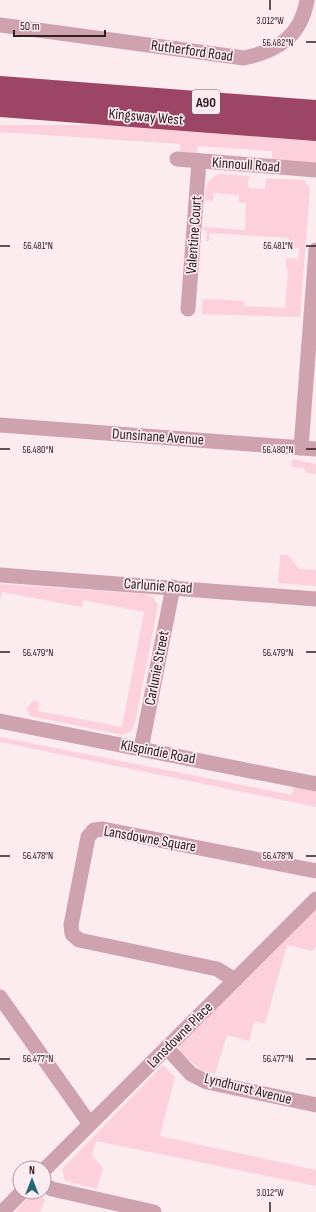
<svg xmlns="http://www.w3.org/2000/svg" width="316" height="1212" font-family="'Sofia Sans Condensed',sans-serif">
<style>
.green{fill:#fdd1dc}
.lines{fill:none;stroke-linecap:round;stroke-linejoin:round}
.street{stroke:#cea2ae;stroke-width:15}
.highway{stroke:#9d4564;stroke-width:22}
.ticks{fill:none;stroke:#2f2024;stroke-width:1.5}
.labels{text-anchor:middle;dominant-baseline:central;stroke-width:3.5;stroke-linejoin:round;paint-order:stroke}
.shield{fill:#fcebef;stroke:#6c5d61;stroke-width:1}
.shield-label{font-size:14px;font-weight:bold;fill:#2f2024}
.street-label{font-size:15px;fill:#2f2024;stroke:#fcebef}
.ticks-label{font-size:10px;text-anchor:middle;fill:#2f2024;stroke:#fcebef;stroke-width:3.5;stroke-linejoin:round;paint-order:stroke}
</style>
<rect width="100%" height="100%" fill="#fcebef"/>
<g class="green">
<path d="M0,125H168L316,137V163L272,160V151L198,146L197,154L180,153V144L0,132Z"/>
<path d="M219,174L249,176L248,188L265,189L266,178L304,180L310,188L300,317L202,314L203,299L244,301V306L285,308L288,273L286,267V258L298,259L299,248L289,247V238L210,233L209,241H206L207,230H203V227L245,230L246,203L238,202L239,195L214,193L213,201L205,200C206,187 206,180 219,174Z"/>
<path d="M292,459L316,464V474L308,473L303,468L292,467Z"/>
<path d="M280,555H288L299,569L316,570V586L278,583Z"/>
<path d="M0,584L146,594L154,598L158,606L135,723L131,731L122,735L30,716L27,708L33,701L39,702L38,711L122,727L144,612L83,600L82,607L2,592L0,600Z"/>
<path d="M0,737L292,795L294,786L316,790V807L0,742Z"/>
<path d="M316,908V947L312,951L287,945L265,1024L254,1021L249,1041L227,1035L215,1074L202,1071L180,1052L179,1045Z"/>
<path d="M163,1065L175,1077L160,1136L316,1170V1186L96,1141L92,1155L103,1168L97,1189L65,1181L62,1169Z"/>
<path d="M31,1195L45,1199L40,1212H15Z"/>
</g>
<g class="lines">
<g class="street">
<path d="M0,25L244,58C278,51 301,36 307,0"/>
<path d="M177,159L316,170"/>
<path d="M188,309L199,161"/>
<path d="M0,425L316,449"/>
<path d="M301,448L316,250"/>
<path d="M0,575L316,599"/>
<path d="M0,721L316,784"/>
<path d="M141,749L173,587"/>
<path d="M235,980L217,969L79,940L72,934L71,925L88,837L94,830L103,829L316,871"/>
<path d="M0,997L90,1124"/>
<path d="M167,1048L191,1074L207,1082L316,1105"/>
<path d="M44,1170L316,899"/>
<path d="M44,1185L52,1189L154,1212"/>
<path d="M2,1212L22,1192"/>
</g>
<g class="highway">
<path d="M0,87L316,111"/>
<path d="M0,106L316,130"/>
</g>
</g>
<path class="ticks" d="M270,0V10M306,42H316M0,246H10M306,246H316M0,449H10M306,449H316M0,652H10M306,652H316M0,856H10M306,856H316M0,1059H10M306,1059H316M270,1202V1212"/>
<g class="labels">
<rect class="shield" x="192" y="90" width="28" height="24" rx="3"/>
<g class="shield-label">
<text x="206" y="102">A90</text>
</g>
<g class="street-label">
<text transform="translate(192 51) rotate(8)">Rutherford Road</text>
<text transform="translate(146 117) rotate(5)">Kingsway West</text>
<text transform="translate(246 165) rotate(4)">Kinnoull Road</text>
<text transform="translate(194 235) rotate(-86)">Valentine Court</text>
<text transform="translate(158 437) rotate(4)">Dunsinane Avenue</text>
<text transform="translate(158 586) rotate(4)">Carlunie Road</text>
<text transform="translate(157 668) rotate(-79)">Carlunie Street</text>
<text transform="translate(158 752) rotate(11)">Kilspindie Road</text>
<text transform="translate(150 839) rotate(10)">Lansdowne Square</text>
<text transform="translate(180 1035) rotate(-45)">Lansdowne Place</text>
<text transform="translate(248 1089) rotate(14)">Lyndhurst Avenue</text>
</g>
</g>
<g class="ticks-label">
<text x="270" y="24">3.012°W</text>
<text x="278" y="46">56.482°N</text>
<text x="38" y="249">56.481°N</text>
<text x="278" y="249">56.481°N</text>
<text x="38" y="453">56.480°N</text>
<text x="278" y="453">56.480°N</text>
<text x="38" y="656">56.479°N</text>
<text x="278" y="656">56.479°N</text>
<text x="38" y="859">56.478°N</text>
<text x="278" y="859">56.478°N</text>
<text x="38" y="1062">56.477°N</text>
<text x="278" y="1062">56.477°N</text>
<text x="270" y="1196">3.012°W</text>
</g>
<g transform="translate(32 1180)"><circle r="19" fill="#fcebef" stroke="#aa9a9e"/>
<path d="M0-3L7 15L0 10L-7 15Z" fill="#216876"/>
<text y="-6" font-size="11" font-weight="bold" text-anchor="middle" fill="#2f2024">N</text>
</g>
<path d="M14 30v6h91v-6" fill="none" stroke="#2f2024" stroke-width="2"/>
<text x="20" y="30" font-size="12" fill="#2f2024" stroke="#fcebef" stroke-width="3" paint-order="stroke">50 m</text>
</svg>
